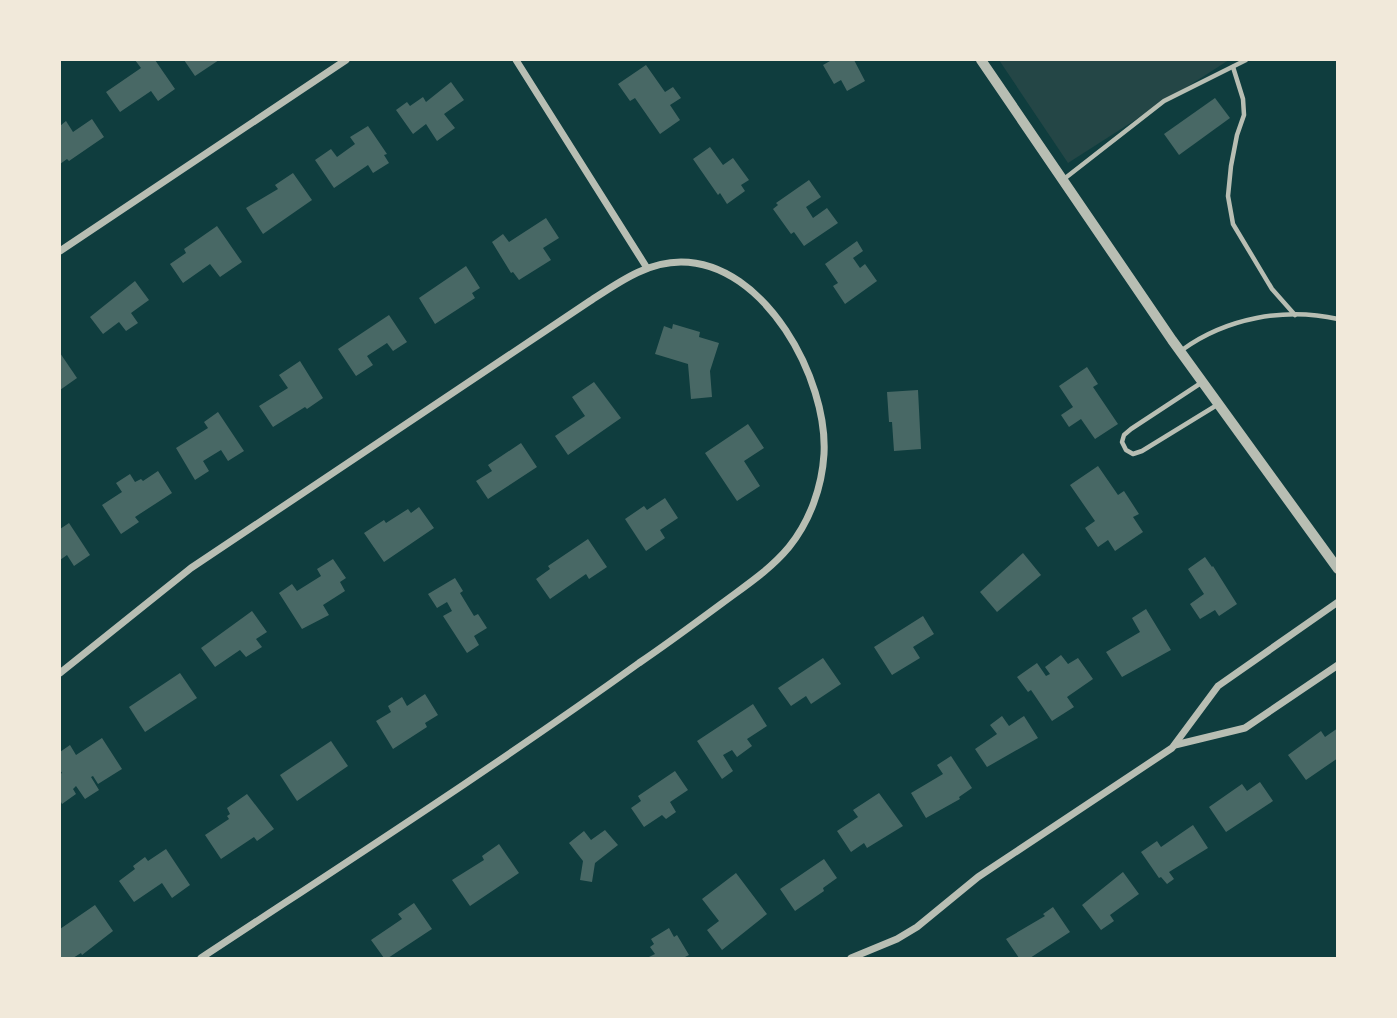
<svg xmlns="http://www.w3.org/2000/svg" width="1397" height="1018" font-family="'Varela Round',sans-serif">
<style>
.green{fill:#244646}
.building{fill:#486865}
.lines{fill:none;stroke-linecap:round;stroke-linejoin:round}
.service{stroke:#b8beb3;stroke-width:4.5}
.minor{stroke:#b8beb3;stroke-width:7}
.tertiary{stroke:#b8beb3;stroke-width:10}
</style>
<rect width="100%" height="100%" fill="#0f3d3e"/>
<path class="green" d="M999,60H1229L1068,163Z"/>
<g class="building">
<path d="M135,60H155L175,89L158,101L151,91L120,112L106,92L141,68Z"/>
<path d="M184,60H219L195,76Z"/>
<path d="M829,60H854L865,81L847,91L841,80L834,84L823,65L830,61Z"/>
<path d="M646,65L665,92L673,87L681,98L670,105L680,120L660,134L635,98L630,101L618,84Z"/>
<path d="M451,82L464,100L444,114L455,128L437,141L426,124L413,134L396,110L407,102L410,106L423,97L426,102Z"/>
<path d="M1215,98L1230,118L1179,155L1164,134Z"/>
<path d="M92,119L104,137L69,161L67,159L60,164V126L66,121L73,132Z"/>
<path d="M368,126L387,154L384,155L389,163L373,173L368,165L334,188L315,160L331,149L337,157L355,144L350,137Z"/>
<path d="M710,147L723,165L733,158L749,180L741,185L745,191L727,204L720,193L718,195L693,159Z"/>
<path d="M293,173L312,200L263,234L246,208L278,189L275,185Z"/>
<path d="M809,180L821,197L806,207L813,218L827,208L838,223L804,246L794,232L791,234L773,209L778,205L776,203Z"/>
<path d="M546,218L559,238L543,248L551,260L519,280L513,272L511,273L492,242L503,234L509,242Z"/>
<path d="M217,226L242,262L220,277L210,264L183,283L170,264L186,253L184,249Z"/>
<path d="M857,241L863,251L853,258L860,268L865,264L877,281L845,304L833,286L838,283L825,264Z"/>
<path d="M466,266L480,288L472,293L475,298L435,324L419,298Z"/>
<path d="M135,281L149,300L131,313L138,323L126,331L119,322L103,334L90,317Z"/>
<path d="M389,315L407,342L393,351L387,343L367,356L373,365L356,376L338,349Z"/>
<path d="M673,324L700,332L699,337L719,343L710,371L712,397L691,399L688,364L655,354L664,326L672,329Z"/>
<path d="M60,353L77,378L60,390Z"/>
<path d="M300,361L323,398L307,409L305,407L273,427L259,406L288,388L279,375Z"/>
<path d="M1087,367L1098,384L1093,387L1118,424L1095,439L1081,419L1069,427L1061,415L1073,407L1059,386Z"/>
<path d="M594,382L621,418L568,455L555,436L585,416L572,397Z"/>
<path d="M918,390L921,449L894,451L892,422H889L887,392Z"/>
<path d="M218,412L244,451L228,461L221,450L203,461L209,471L195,480L176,448L208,428L204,422Z"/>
<path d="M748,424L764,448L744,461L760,486L737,501L705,453Z"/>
<path d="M521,443L537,467L488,499L476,481L492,471L488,465Z"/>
<path d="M1098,466L1118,495L1124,491L1139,514L1133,517L1143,532L1115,551L1108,540L1098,547L1085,528L1095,521L1070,485Z"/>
<path d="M158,471L172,493L135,517L139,522L121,534L102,505L122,492L116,483L130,474L135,482L141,479L143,481Z"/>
<path d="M665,498L678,518L660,530L665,538L646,551L625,519L644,506L647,510Z"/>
<path d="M419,507L434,528L384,562L364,533L384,520L386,523L408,509L411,513Z"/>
<path d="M69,523L90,555L74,566L67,555L60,560V529Z"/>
<path d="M588,539L607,567L589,579L586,574L550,599L536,579L550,569L548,566Z"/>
<path d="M1023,553L1041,575L997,612L980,592Z"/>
<path d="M1205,557L1212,567L1213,566L1237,604L1219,616L1215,610L1200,619L1190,604L1204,594L1188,569Z"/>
<path d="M333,559L346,578L340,582L345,591L323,605L329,615L302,629L279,593L292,584L297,591L321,576L317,569Z"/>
<path d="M455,578L463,591L460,593L474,616L478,614L487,628L474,636L479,645L467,653L443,616L452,611L447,602L437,608L428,594Z"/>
<path d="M1146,609L1171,650L1122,677L1106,652L1140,632L1132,618Z"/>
<path d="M252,611L267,632L256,639L262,647L246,657L240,650L215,667L201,648Z"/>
<path d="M923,616L934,634L913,647L920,658L892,675L874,647Z"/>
<path d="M1061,655L1068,664L1078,658L1093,679L1067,697L1074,707L1052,721L1031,690L1028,692L1017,677L1037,663L1046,676L1050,674L1045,667Z"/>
<path d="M823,658L841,684L811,704L806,696L791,706L778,688Z"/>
<path d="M180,673L197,698L145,732L129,707Z"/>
<path d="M425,694L438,715L425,723L427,727L393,749L376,721L391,712L388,706L402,697L407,706Z"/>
<path d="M753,704L767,726L747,739L752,746L737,757L732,750L723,755L733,771L722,779L697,741Z"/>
<path d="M1002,716L1009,726L1024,716L1038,738L987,767L975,749L997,734L990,725Z"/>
<path d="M1338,728V758L1306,780L1288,755L1321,731L1325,737Z"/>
<path d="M102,738L122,769L98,784L93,776L91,777L99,790L85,799L76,786L73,789L76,794L62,804L60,800V774L62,773L60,770V752L70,745L76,755Z"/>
<path d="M331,741L348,766L297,801L280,775Z"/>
<path d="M951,756L972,788L959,797L960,799L926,818L911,793L943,774L937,765Z"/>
<path d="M675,771L688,790L670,802L676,812L666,819L662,815L644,827L631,808L641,801L638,796Z"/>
<path d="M1260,782L1273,801L1226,832L1209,807L1242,784L1247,791Z"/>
<path d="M879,793L903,826L867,848L864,843L851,852L837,831L858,817L853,810Z"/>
<path d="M247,794L274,829L257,841L254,837L221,859L205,835L229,819L227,816L230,814L227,808Z"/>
<path d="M1193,825L1208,848L1169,872L1174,879L1167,884L1161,877L1159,878L1141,852L1157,841L1161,847Z"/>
<path d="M605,830L618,845L595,863L592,882L580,880L583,861L569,843L584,831L591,840Z"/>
<path d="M499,844L519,873L470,906L452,880L484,860L482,856Z"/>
<path d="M166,849L190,885L172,898L162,883L134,902L119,881L135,869L133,866L145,857L148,861Z"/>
<path d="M824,859L837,878L823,888L824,891L795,911L780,889Z"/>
<path d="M1123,872L1139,894L1110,915L1114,921L1101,930L1082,905Z"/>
<path d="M736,873L767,914L722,950L707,930L719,921L702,899Z"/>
<path d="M414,903L432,929L388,958H384L371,940L402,919L398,914Z"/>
<path d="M95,905L113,931L82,955L81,953L73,958H61L60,929Z"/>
<path d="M1053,907L1070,932L1030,958H1019L1006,939L1045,916L1043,914Z"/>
<path d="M669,928L674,937L677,935L689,955L683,958H647L655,954L650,947L654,944L651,939Z"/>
</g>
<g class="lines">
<g class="service">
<path d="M1233,67L1243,99L1244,115L1237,135L1231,166L1228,196L1233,224L1272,289L1295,315"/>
<path d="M1064,179L1164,101L1246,60"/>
<path d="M1182,350C1226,318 1285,307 1338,319"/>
<path d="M1201,383L1131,429L1124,435L1122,442L1126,450L1133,454L1142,451L1217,405"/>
</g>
<g class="minor">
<path d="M516,60L647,268"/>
<path d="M60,251L346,60"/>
<path d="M60,673L191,568L590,301C618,283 646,262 681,262C765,262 828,379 824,454C822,487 810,521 789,547C770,570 745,586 721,604C694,624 667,644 639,663C496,766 348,861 201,958"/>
<path d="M1175,745L1245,728L1338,665"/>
<path d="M851,958L897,939L917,927L978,877L1172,748L1218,686L1338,602"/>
</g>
<path class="tertiary" d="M981,60L1172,340L1338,569"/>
</g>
<rect width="1397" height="1018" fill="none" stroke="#f1e9da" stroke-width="122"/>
</svg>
